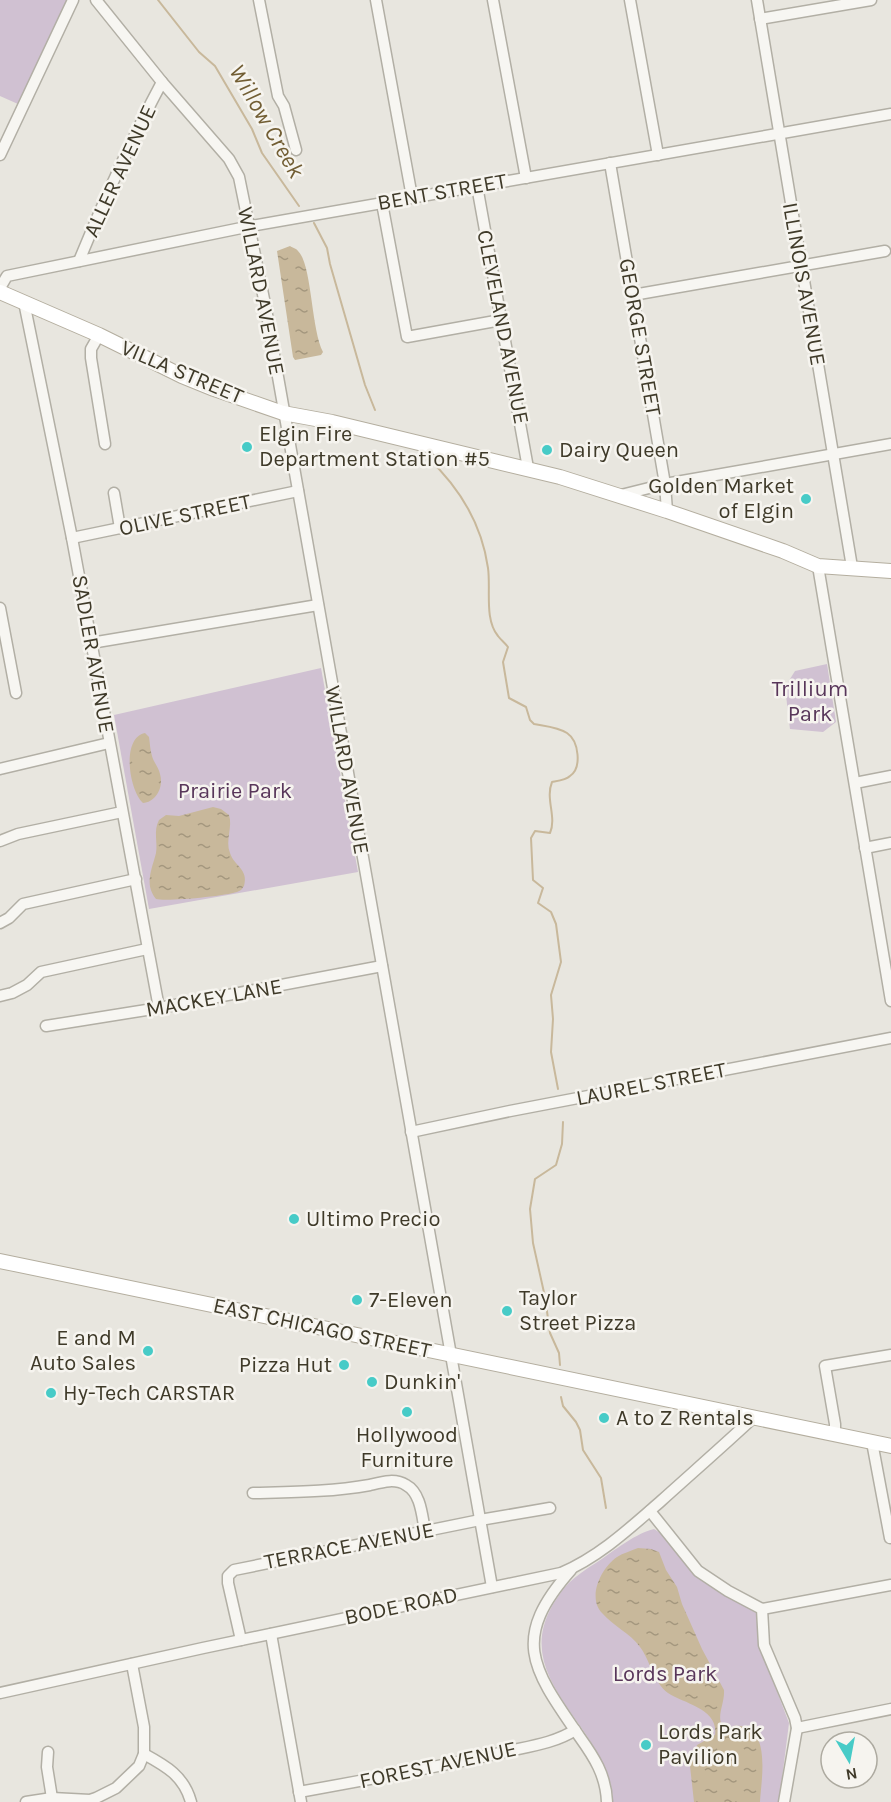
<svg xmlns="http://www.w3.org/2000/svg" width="891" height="1802" font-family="Karla,sans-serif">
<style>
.park{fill:#d0c1d2}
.water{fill:url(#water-ripples)}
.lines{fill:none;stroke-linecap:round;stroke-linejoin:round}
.stream{stroke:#c8b89b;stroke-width:2}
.minor-casing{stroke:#b2afa5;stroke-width:13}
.major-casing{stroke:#b4ae9f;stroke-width:16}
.minor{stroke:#f7f6f2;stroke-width:10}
.major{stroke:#fff;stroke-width:14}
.poi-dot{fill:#47cbc7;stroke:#f6f4ef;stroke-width:2}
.labels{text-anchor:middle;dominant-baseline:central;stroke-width:5;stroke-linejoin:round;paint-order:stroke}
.street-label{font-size:22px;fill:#3f3a29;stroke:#f6f4ef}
.poi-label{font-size:22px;fill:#3f3a29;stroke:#f6f4ef;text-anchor:start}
.park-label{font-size:22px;fill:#58365a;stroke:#f6f4ef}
.water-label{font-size:24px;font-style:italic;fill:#725e34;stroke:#f6f4ef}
</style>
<defs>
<pattern id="water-ripples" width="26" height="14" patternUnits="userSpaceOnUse" patternTransform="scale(1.5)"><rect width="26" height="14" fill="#c8b89b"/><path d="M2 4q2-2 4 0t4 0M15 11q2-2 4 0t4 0" fill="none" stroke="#a4977e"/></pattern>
</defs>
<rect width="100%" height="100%" fill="#e8e6df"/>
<g class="park">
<path d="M0,0H67L18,104L0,96Z"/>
<path d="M827,664L836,722L823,732L790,729L785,687L795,671Z"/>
<path d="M321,668L358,872L149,909L114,715Z"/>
<path d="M654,1529C667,1535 684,1565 697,1577L756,1613L759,1644L789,1723L779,1802H613C611,1730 511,1683 551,1608C564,1586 570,1580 591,1566C611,1554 631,1535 654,1529Z"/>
</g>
<g class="water">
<path d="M290,246C293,248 296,248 298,251C312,264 311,329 323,352L321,355L295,360L293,357L277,251Z"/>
<path d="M145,733L149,737C150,743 150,750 152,756C154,763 159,768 160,774C164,787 156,802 143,803C129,790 121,738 145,733Z"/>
<path d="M213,807L221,809L229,815C233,827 225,840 230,853C234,866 249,869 244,886C241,890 242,890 237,892C225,896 166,902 156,899C144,884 152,869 156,853C158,842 153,831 159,820L166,815L179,816Z"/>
<path d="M638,1548L651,1549L659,1552L666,1570L677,1587L682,1604L702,1649L724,1690C725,1706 713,1719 727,1732L733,1726C773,1722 761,1780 760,1802H694L690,1766L697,1745L715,1735C719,1709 685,1704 668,1693C654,1683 650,1660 640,1647C630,1633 613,1626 602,1613C587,1597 601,1568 617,1557C623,1553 631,1551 638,1548Z"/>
</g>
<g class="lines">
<g class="stream">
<path d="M158,0L199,52L215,66L252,129L262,153L299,206"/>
<path d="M314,223L327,248L330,264L365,385L375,410"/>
<path d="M427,457C459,487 482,525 488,568C491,589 484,619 498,636C501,640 505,643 508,647L503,662L509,698L526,707L530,720L534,724C544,726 558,727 567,733C579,741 582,768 570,776C566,780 557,781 552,782C545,799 557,817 550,833L535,831L531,838L533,880L543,888L538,903L551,912L556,924L561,962L551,995L553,1019L551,1052L558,1089"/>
<path d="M560,1365L559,1353L550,1333L545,1297L533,1243L530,1209L535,1179L556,1165L562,1144L563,1122"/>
<path d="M561,1397L563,1406L576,1422L580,1430L583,1450L601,1478L606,1508"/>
</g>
<defs>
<g id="minor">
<path d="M96,0L162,82L229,159L239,177L266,309L492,1587"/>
<path d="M259,0L278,96L284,106L296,150"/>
<path d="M376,0L412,197"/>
<path d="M493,0L526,178"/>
<path d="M630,0L658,155"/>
<path d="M757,0L852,567"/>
<path d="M760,19L871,0"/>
<path d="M0,155L73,0"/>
<path d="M610,163L665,484L667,511"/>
<path d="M477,186L528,468"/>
<path d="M382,203L407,337L501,320"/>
<path d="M79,261C104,200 131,140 162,82"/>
<path d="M0,288L7,276L251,226L891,114"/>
<path d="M633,295L885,251"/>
<path d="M24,302L72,538L159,1008"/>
<path d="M99,335L91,349V358L105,444"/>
<path d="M114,493L120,528"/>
<path d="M621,495L665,484L891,444"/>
<path d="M72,538L298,491"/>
<path d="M818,566L891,1001"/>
<path d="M0,608L16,693"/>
<path d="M91,643L318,605"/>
<path d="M0,769L109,743"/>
<path d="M855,783L891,776"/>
<path d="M0,841L18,834L122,812"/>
<path d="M865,848L891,843"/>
<path d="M0,923L9,918L23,904L136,879"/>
<path d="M0,996L12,993L27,985L41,972L147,949"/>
<path d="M46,1026L159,1008L382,966"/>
<path d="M411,1132L510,1111L891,1038"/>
<path d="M835,1435V1424L825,1366L891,1355"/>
<path d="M872,1442L890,1538"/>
<path d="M253,1493C292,1492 331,1492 370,1485C382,1482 395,1478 406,1485C421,1493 422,1516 425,1531"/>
<path d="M650,1511L698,1571L728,1591L762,1609L764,1645L795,1718L797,1728L784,1802"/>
<path d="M571,1570C510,1639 532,1668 579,1736C594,1757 606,1775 607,1802"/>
<path d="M762,1609L891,1585"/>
<path d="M271,1634L301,1802"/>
<path d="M241,1640L228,1583V1576L234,1570L480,1520L550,1508"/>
<path d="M0,1693L203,1648L561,1573C599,1557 630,1528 661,1501C692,1473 723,1446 753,1418"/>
<path d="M797,1728L891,1709"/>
<path d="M48,1752L47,1767L52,1798"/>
<path d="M144,1754C166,1766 184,1776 191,1802"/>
<path d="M299,1792C366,1780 433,1768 500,1753C524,1747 554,1744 575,1730"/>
<path d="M26,1802L52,1798L90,1800L96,1798L116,1788L139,1766L144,1754V1727L132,1664"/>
</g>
<g id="major">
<path d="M0,292L99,335L182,376L214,389L283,413L332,422L560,477L667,511L783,551L818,566L891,571"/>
<path d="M0,1261L891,1446"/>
</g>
</defs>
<use href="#minor" class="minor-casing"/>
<use href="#major" class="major-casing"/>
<use href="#minor" class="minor"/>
<use href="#major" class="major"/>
</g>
<g class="poi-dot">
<circle cx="247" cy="447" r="6"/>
<circle cx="547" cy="450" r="6"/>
<circle cx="806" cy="499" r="6"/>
<circle cx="294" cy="1219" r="6"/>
<circle cx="357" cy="1300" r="6"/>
<circle cx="507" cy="1311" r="6"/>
<circle cx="148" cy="1351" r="6"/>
<circle cx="344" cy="1365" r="6"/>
<circle cx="372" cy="1382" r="6"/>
<circle cx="51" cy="1393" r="6"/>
<circle cx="407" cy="1412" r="6"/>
<circle cx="604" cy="1418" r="6"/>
<circle cx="646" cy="1745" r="6"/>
</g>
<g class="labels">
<g class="street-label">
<text transform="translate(120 171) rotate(-65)">ALLER AVENUE</text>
<text transform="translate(442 192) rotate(-10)">BENT STREET</text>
<text transform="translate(804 284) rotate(80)">ILLINOIS AVENUE</text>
<text transform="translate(261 291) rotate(79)">WILLARD AVENUE</text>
<text transform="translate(503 327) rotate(79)">CLEVELAND AVENUE</text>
<text transform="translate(640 337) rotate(80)">GEORGE STREET</text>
<text transform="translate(182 372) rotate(23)">VILLA STREET</text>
<text transform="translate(185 515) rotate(-12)">OLIVE STREET</text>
<text transform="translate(93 654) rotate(80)">SADLER AVENUE</text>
<text transform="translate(347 770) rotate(80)">WILLARD AVENUE</text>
<text transform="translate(214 998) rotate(-10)">MACKEY LANE</text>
<text transform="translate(651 1084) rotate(-11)">LAUREL STREET</text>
<text transform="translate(322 1328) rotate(12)">EAST CHICAGO STREET</text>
<text transform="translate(349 1546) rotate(-11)">TERRACE AVENUE</text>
<text transform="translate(401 1606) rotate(-12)">BODE ROAD</text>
<text transform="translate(438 1765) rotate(-12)">FOREST AVENUE</text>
</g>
<g class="poi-label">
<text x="259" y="434">Elgin Fire<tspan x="259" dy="25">Department Station #5</tspan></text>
<text x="559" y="450">Dairy Queen</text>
<text x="794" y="486" text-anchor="end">Golden Market<tspan x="794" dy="25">of Elgin</tspan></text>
<text x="306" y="1219">Ultimo Precio</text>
<text x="519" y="1298">Taylor<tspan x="519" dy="25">Street Pizza</tspan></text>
<text x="369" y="1300">7-Eleven</text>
<text x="136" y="1338" text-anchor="end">E and M<tspan x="136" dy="25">Auto Sales</tspan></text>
<text x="332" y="1365" text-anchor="end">Pizza Hut</text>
<text x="384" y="1382">Dunkin'</text>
<text x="63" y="1393">Hy-Tech CARSTAR</text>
<text x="616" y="1418">A to Z Rentals</text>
<text x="407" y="1435" text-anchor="middle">Hollywood<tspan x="407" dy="25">Furniture</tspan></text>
<text x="658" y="1732">Lords Park<tspan x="658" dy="25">Pavilion</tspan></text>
</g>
<g class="park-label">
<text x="810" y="689">Trillium<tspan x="810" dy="25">Park</tspan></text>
<text x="235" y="791">Prairie Park</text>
<text x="665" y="1674">Lords Park</text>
</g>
<g class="water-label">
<text transform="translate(267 121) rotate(60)">Willow Creek</text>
</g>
</g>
<g transform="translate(849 1760) rotate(170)"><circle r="28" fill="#f6f4ef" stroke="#adaaa0" stroke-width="1.5"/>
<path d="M0-4.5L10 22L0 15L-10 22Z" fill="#47cbc7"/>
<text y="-9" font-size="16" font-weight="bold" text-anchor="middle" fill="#3f3a29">N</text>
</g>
</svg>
